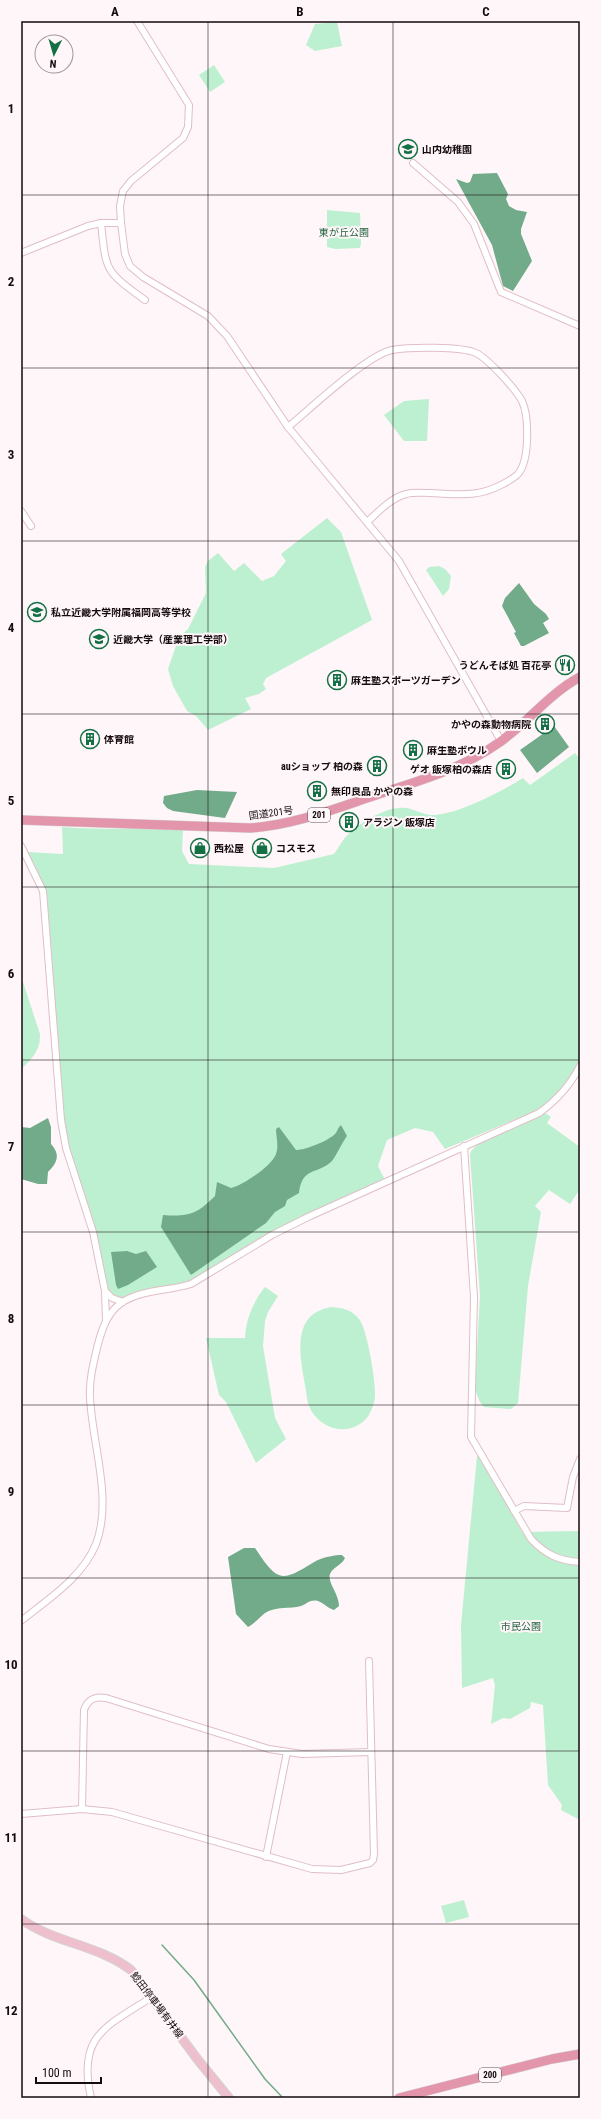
<svg xmlns="http://www.w3.org/2000/svg" width="601" height="2119" font-family="'Roboto Condensed','Noto Sans JP',sans-serif">
<style>
.green{fill:#bdf0d0}
.water{fill:#72ab89}
.lines{fill:none;stroke-linecap:round;stroke-linejoin:round}
.stream{stroke:#72ab89;stroke-width:1.5}
.minor-casing{stroke:#e1bec6;stroke-width:8}
.major-casing{stroke:#d5d3d3;stroke-width:10}
.highway-casing{stroke:#d5d3d3;stroke-width:10}
.minor{stroke:#fff;stroke-width:6}
.major{stroke:#eec0cd;stroke-width:8}
.highway{stroke:#e396ab;stroke-width:9}
.grid{fill:none;stroke:#150a0d;stroke-width:1;stroke-opacity:0.55}
.labels{text-anchor:middle;dominant-baseline:central;stroke-width:4;stroke-linejoin:round;paint-order:stroke}
.shield{fill:#fef6f8;stroke:#5b5154;stroke-width:1}
.shield-label{font-size:9px;font-weight:bold;fill:#150a0d}
.poi-label{font-size:10px;font-weight:bold;fill:#150a0d;stroke:#fef6f8;text-anchor:start}
.park-label{font-size:10px;fill:#21623f;stroke:#fef6f8}
.street-label{font-size:10px;fill:#150a0d;stroke:#fef6f8}
.neatline{fill:none;stroke:#150a0d;stroke-width:1.5}
.grid-label{font-size:13px;text-anchor:middle;font-weight:bold;fill:#150a0d}
</style>
<rect width="100%" height="100%" fill="#fef6f8"/>
<g class="green">
<path d="M337,22L342,46L315,51L306,45L315,24Z"/>
<path d="M214,65L225,82L210,92L199,75Z"/>
<path d="M327,210L360,213L361,243L360,248L335,249L327,247Z"/>
<path d="M429,399L427,441H404L384,415L404,401Z"/>
<path d="M327,518L341,532L372,620L266,678L263,684L266,689L259,694L245,698L251,709L208,730L196,716L187,711L173,686L168,669L179,637L188,629L206,593L205,567L208,561L218,553L234,571L244,563L262,581L274,576L286,561L281,554Z"/>
<path d="M439,566L445,569L451,576L449,589L443,596L426,570L429,567Z"/>
<path d="M575,753L580,759V1060L566,1086L544,1107L445,1149L433,1132L415,1128L387,1140L378,1166L385,1180L305,1216L192,1281C169,1290 146,1287 124,1300L113,1297L107,1290L96,1232L69,1148L64,1124L45,889L27,852L63,854L62,827C102,830 142,828 183,829L182,851L189,864L274,868L334,854C338,849 340,844 344,839C355,825 387,805 406,808C414,809 424,815 432,815C457,815 502,791 523,778L530,785Z"/>
<path d="M21,976L40,1034C41,1051 31,1059 21,1070Z"/>
<path d="M545,1113L551,1117L547,1123L580,1147V1189L570,1204L549,1190L535,1206L541,1212L528,1286L518,1403L511,1409L484,1407L480,1402L475,1390L480,1295L470,1155L471,1151L479,1143Z"/>
<path d="M265,1287L278,1296L268,1312L265,1321L263,1346L275,1418L286,1439L256,1463L226,1402L219,1395L206,1338H245C246,1319 253,1302 265,1287Z"/>
<path d="M332,1307C343,1308 352,1310 359,1319C367,1328 376,1382 375,1396C375,1401 373,1406 371,1411C357,1440 317,1432 308,1403C304,1369 284,1314 332,1307Z"/>
<path d="M477,1456H480L522,1532L580,1531V1820L561,1810L562,1805L548,1785L543,1705L531,1702L530,1708L510,1719L503,1718L491,1724L495,1685L493,1678L462,1688L461,1625Z"/>
<path d="M464,1900L469,1917L446,1923L441,1906Z"/>
</g>
<g class="water">
<path d="M497,173L508,194L506,199L509,206L516,210L527,212L521,229V234L532,261L513,291L503,286L492,245L456,179L467,183L470,182L473,174Z"/>
<path d="M519,583L534,604L546,614L549,619L543,623L549,633L524,646H521L514,633L516,632L502,606L505,598Z"/>
<path d="M554,726L569,747L537,773L520,750Z"/>
<path d="M197,790L237,792L225,818L173,811L167,808L163,803L164,796Z"/>
<path d="M48,1118L51,1127V1144C61,1155 57,1163 48,1172L47,1184H38L21,1179V1127L30,1128Z"/>
<path d="M341,1125L347,1136C343,1141 335,1158 332,1161C318,1175 302,1166 299,1193L287,1200L285,1206L275,1212L266,1223L191,1275L161,1227L163,1215C189,1217 197,1214 215,1196L217,1182L231,1188C243,1185 272,1166 276,1154C279,1146 276,1137 276,1129L279,1127L296,1150C306,1150 327,1141 334,1135C338,1132 337,1128 341,1125Z"/>
<path d="M127,1251L136,1254L146,1251L157,1267L128,1285L118,1289L116,1285L111,1252Z"/>
<path d="M244,1548H255C260,1555 270,1572 279,1575C290,1580 309,1564 318,1560C324,1557 336,1555 342,1555L345,1558C342,1565 333,1567 330,1574C327,1582 339,1594 339,1606L334,1610C327,1608 324,1603 318,1601C310,1599 307,1604 301,1606C290,1609 276,1606 265,1613C259,1618 255,1623 248,1627L236,1614L228,1557Z"/>
</g>
<g class="lines">
<path class="stream" d="M162,1945L194,1980L265,2079L283,2098"/>
<defs>
<g id="minor">
<path d="M137,21L189,105L188,127L183,138L131,181L123,191L120,206L121,223L125,254L130,266L143,277L208,316L227,336L288,427L399,561L501,741"/>
<path d="M413,163L458,202L474,224L501,292L580,326"/>
<path d="M101,223C106,272 105,271 145,300"/>
<path d="M21,253L88,226L101,223H121"/>
<path d="M288,427C310,409 367,355 392,350C409,347 461,346 476,353C488,359 515,388 522,401C529,416 530,460 518,474C513,479 507,482 501,485C476,498 457,494 430,493C422,493 414,492 406,494C391,498 378,512 367,522"/>
<path d="M21,511L31,526"/>
<path d="M21,846L43,891L61,1120L66,1148L93,1232L105,1291L112,1298L123,1302"/>
<path d="M464,1146L474,1297L471,1437L531,1539C545,1554 559,1561 580,1562"/>
<path d="M105,1293L106,1319"/>
<path d="M514,1511L524,1506L567,1508L573,1477L580,1459"/>
<path d="M21,1621C48,1599 82,1578 96,1544C113,1499 92,1444 90,1397C89,1379 94,1361 98,1344C103,1326 108,1311 124,1301C145,1289 169,1291 191,1284L272,1235L308,1217L539,1113C557,1100 570,1086 580,1066"/>
<path d="M82,1809L84,1710C88,1699 95,1696 106,1698L269,1749L302,1754L371,1752"/>
<path d="M21,1814L82,1809L112,1812L312,1869L341,1870L370,1863L373,1860L374,1854L369,1661"/>
<path d="M266,1857L287,1752"/>
<path d="M91,2098C77,2036 105,2027 152,1997"/>
</g>
<path id="major" d="M21,1919C54,1943 99,1945 131,1970L198,2060L229,2098"/>
<g id="highway">
<path d="M21,820L250,828C294,825 334,809 376,795C419,781 462,769 500,742C528,722 550,693 580,677"/>
<path d="M399,2098L552,2059L580,2054"/>
</g>
</defs>
<use href="#minor" class="minor-casing"/>
<use href="#major" class="major-casing"/>
<use href="#highway" class="highway-casing"/>
<use href="#minor" class="minor"/>
<use href="#major" class="major"/>
<use href="#highway" class="highway"/>
</g>
<path class="grid" d="M208,21V2098M393,21V2098M21,195H580M21,368H580M21,541H580M21,714H580M21,887H580M21,1060H580M21,1232H580M21,1405H580M21,1578H580M21,1751H580M21,1924H580"/>
<defs>
<symbol id="school-ring" viewBox="-11 -11 22 22"><circle r="9.5" fill="#fef6f8" stroke="#137044" stroke-width="1.5"/><path d="M0-5L7-2L0 1L-7-2ZM-4 1L0 2.5L4 1V4Q0 6-4 4Z" fill="#137044"/></symbol>
<symbol id="university-ring" viewBox="-11 -11 22 22"><circle r="9.5" fill="#fef6f8" stroke="#137044" stroke-width="1.5"/><path d="M0-5L7-2L0 1L-7-2ZM-4 1L0 2.5L4 1V4Q0 6-4 4Z" fill="#137044"/></symbol>
<symbol id="restaurant-ring" viewBox="-11 -11 22 22"><circle r="9.5" fill="#fef6f8" stroke="#137044" stroke-width="1.5"/><path d="M-5-6h1v4h1v-4h1v4h1v-4h1v5L-1.5 .5V6h-2V.5L-5-1ZM5-6V6H3V1.5H1.5Q1.5-4 5-6Z" fill="#137044"/></symbol>
<symbol id="building-ring" viewBox="-11 -11 22 22"><circle r="9.5" fill="#fef6f8" stroke="#137044" stroke-width="1.5"/><path d="M-4-6H4V6H1V3H-1V6H-4ZM-2.5-4.3h1.7v1.8h-1.7ZM.8-4.3h1.7v1.8H.8ZM-2.5-1h1.7V.8h-1.7ZM.8-1h1.7V.8H.8Z" fill="#137044"/></symbol>
<symbol id="shop-ring" viewBox="-11 -11 22 22"><circle r="9.5" fill="#fef6f8" stroke="#137044" stroke-width="1.5"/><path d="M-5-2.5h2.3a2.7 3.5 0 0 1 5.4 0H5L5.5 6h-11ZM-1.5-2.5h3a1.5 2.3 0 0 0-3 0Z" fill="#137044"/></symbol>
</defs>
<g fill-rule="evenodd">
<use href="#school-ring" x="397" y="138" width="22" height="22"/>
<use href="#school-ring" x="26" y="601" width="22" height="22"/>
<use href="#university-ring" x="88" y="628" width="22" height="22"/>
<use href="#restaurant-ring" x="554" y="654" width="22" height="22"/>
<use href="#building-ring" x="326" y="669" width="22" height="22"/>
<use href="#building-ring" x="534" y="713" width="22" height="22"/>
<use href="#building-ring" x="79" y="728" width="22" height="22"/>
<use href="#building-ring" x="402" y="739" width="22" height="22"/>
<use href="#building-ring" x="366" y="755" width="22" height="22"/>
<use href="#building-ring" x="495" y="758" width="22" height="22"/>
<use href="#building-ring" x="306" y="780" width="22" height="22"/>
<use href="#building-ring" x="338" y="811" width="22" height="22"/>
<use href="#shop-ring" x="189" y="837" width="22" height="22"/>
<use href="#shop-ring" x="251" y="837" width="22" height="22"/>
</g>
<g class="labels">
<g class="shield">
<rect x="308" y="808" width="22" height="14" rx="3"/>
<rect x="479" y="2068" width="22" height="14" rx="3"/>
</g>
<g class="shield-label">
<text x="319" y="815">201</text>
<text x="490" y="2075">200</text>
</g>
<g class="poi-label">
<text x="422" y="149">山内幼稚園</text>
<text x="51" y="612">私立近畿大学附属福岡高等学校</text>
<text x="113" y="639">近畿大学（産業理工学部）</text>
<text x="551" y="665" text-anchor="end">うどんそば処 百花亭</text>
<text x="351" y="680">麻生塾スポーツガーデン</text>
<text x="531" y="724" text-anchor="end">かやの森動物病院</text>
<text x="104" y="739">体育館</text>
<text x="427" y="750">麻生塾ボウル</text>
<text x="363" y="766" text-anchor="end">auショップ 柏の森</text>
<text x="492" y="769" text-anchor="end">ゲオ 飯塚柏の森店</text>
<text x="331" y="791">無印良品 かやの森</text>
<text x="363" y="822">アラジン 飯塚店</text>
<text x="214" y="848">西松屋</text>
<text x="276" y="848">コスモス</text>
</g>
<g class="park-label">
<text x="344" y="232">東が丘公園</text>
<text x="521" y="1626">市民公園</text>
</g>
<g class="street-label">
<text transform="translate(271 813) rotate(-8)">国道201号</text>
<text transform="translate(157 2005) rotate(53)">鯰田停車場有井線</text>
</g>
</g>
<rect width="601" height="2119" fill="none" stroke="#fef6f8" stroke-width="44"/>
<g transform="translate(54 54) rotate(185)"><circle r="19" fill="#fef6f8" stroke="#a1989a"/>
<path d="M0-3L7 15L0 10L-7 15Z" fill="#137044"/>
<text y="-6" font-size="11" font-weight="bold" text-anchor="middle" fill="#150a0d">N</text>
</g>
<path d="M36 2077v6h65v-6" fill="none" stroke="#150a0d" stroke-width="2"/>
<text x="42" y="2077" font-size="12" fill="#150a0d" stroke="#fef6f8" stroke-width="3" paint-order="stroke">100 m</text>
<rect x="22" y="22" width="557" height="2075" class="neatline"/>
<g class="grid-label">
<text x="115" y="16">A</text>
<text x="300" y="16">B</text>
<text x="486" y="16">C</text>
<text x="11" y="113">1</text>
<text x="11" y="286">2</text>
<text x="11" y="459">3</text>
<text x="11" y="632">4</text>
<text x="11" y="805">5</text>
<text x="11" y="978">6</text>
<text x="11" y="1151">7</text>
<text x="11" y="1323">8</text>
<text x="11" y="1496">9</text>
<text x="11" y="1669">10</text>
<text x="11" y="1842">11</text>
<text x="11" y="2015">12</text>
</g>
</svg>
